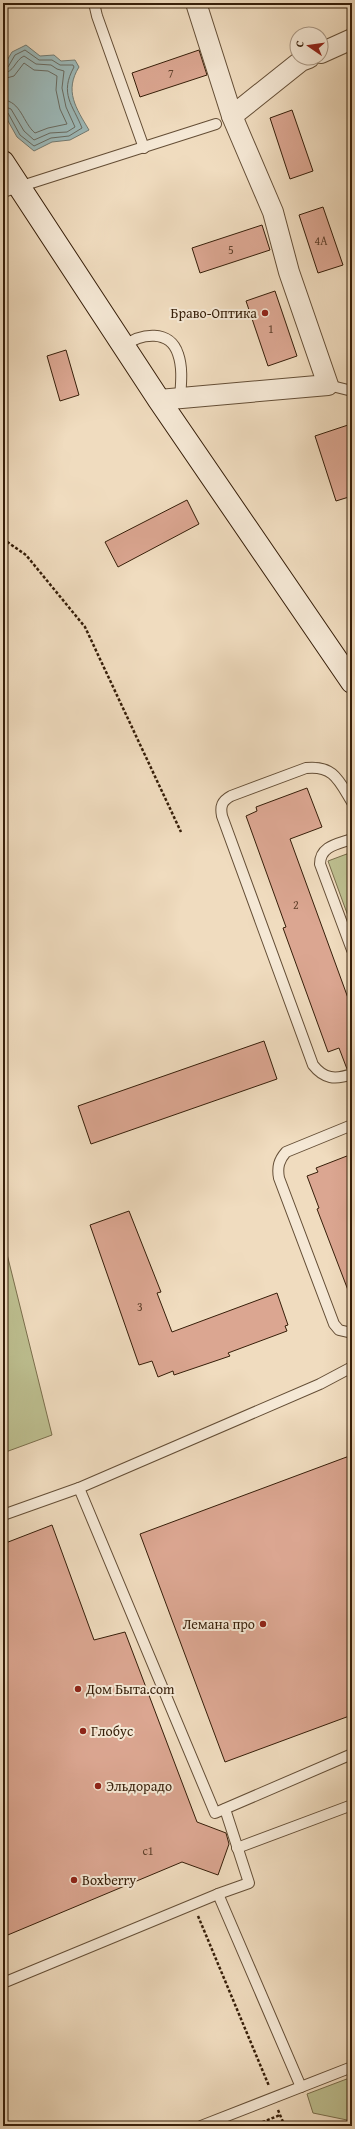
<svg xmlns="http://www.w3.org/2000/svg" width="355" height="2129" font-family="'Gentium Book Plus',serif">
<style>
.green{fill:#bdbf90;stroke:#7a6e4c}
.water{fill:#9dbaba;stroke:#747c73}
.lines{fill:none;stroke-linecap:round;stroke-linejoin:round}
.shore{stroke:#6a6c62;stroke-width:1}
.building{fill:#dba691;stroke:#361e09}
.lane-casing{stroke:#644e36;stroke-width:12}
.street-casing{stroke:#644e36;stroke-width:22}
.secondary-casing{stroke:#361e09;stroke-width:24}
.path{stroke:#361e09;stroke-width:2.5;stroke-dasharray:3 2;stroke-linecap:butt}
.lane{stroke:#f5e8d5;stroke-width:10}
.street{stroke:#f5e8d5;stroke-width:20}
.secondary{stroke:#f5e8d5;stroke-width:22}
.poi-dot{fill:#8f2418;stroke:#f5e8d5;stroke-width:1.5}
.labels{text-anchor:middle;dominant-baseline:central;stroke-width:4;stroke-linejoin:round;paint-order:stroke}
.number-label{font-size:12px;fill:#5f402b}
.poi-label{font-size:14px;fill:#361e09;stroke:#f5e8d5;text-anchor:start}
</style>
<rect width="100%" height="100%" fill="#f0dcbf"/>
<filter id="stains"><feTurbulence type="fractalNoise" baseFrequency=".005" numOctaves="4"/><feColorMatrix values="0 0 0 0 .2 0 0 0 0 .09 0 0 0 0 .02 0 0 0 .5 -.17"/></filter>
<radialGradient id="worn" r=".72"><stop offset=".6" stop-color="#630" stop-opacity="0"/><stop offset="1" stop-color="#630" stop-opacity=".3"/></radialGradient>
<g class="green">
<path d="M352,852V927L328,861Z"/>
<path d="M5,1246L52,1435L3,1453V1247Z"/>
<path d="M352,2077V2115L347,2120L313,2113L307,2094Z"/>
</g>
<path class="water" d="M26,45L40,56L54,55L61,61L75,60L79,67C64,91 76,108 89,130L70,140L52,142L34,151L17,137L3,112V67L12,52Z"/>
<g class="lines">
<g class="shore">
<path d="M3,68L8,67L15,55L25,50L39,60H52L60,65H73L74,67C59,94 73,105 82,128L69,136L51,138L34,146L20,135L8,113L3,111"/>
<path d="M3,73C14,73 15,60 24,56L36,64L51,65L57,69L64,71L62,88L66,107L75,127L67,132L50,133L34,140L24,131L11,109L3,106"/>
<path d="M3,79L14,76L24,63L34,70L48,71L57,76L56,90L60,109L67,124L48,128L35,133C23,123 21,101 3,100"/>
</g>
</g>
<g class="building">
<path d="M199,50L207,75L140,97L132,73Z"/>
<path d="M292,110L313,171L290,179L270,118Z"/>
<path d="M323,207L343,265L318,273L299,215Z"/>
<path d="M262,225L270,250L200,273L192,248Z"/>
<path d="M275,291L297,356L268,366L246,301Z"/>
<path d="M66,350L79,395L60,401L47,356Z"/>
<path d="M348,425L352,439V496L336,501L315,436Z"/>
<path d="M187,500L199,524L118,567L105,542Z"/>
<path d="M307,788L322,827L290,839L352,1009V1068L347,1069L339,1048L328,1052L283,928L286,927L246,816L257,811L256,807Z"/>
<path d="M264,1041L277,1079L91,1144L78,1106Z"/>
<path d="M352,1154V1188L348,1190L352,1200L351,1298L317,1209L319,1208L307,1176L318,1172L316,1168Z"/>
<path d="M129,1211L161,1292L157,1293L172,1332L277,1293L288,1325L285,1326L287,1331L228,1353L230,1356L174,1375L173,1371L158,1377L152,1361L139,1365L90,1225Z"/>
<path d="M352,1455V1715L225,1762L140,1534Z"/>
<path d="M52,1525L94,1640L125,1632L197,1822L226,1833L229,1844L218,1875L182,1862L3,1937V1544Z"/>
</g>
<g class="lines">
<defs>
<g id="lane">
<path d="M94,3L97,16L144,148"/>
<path d="M3,192L216,124"/>
<path d="M124,346C141,333 170,329 178,354C183,368 181,384 180,398"/>
<path d="M328,385L352,391"/>
<path d="M352,802C339,781 334,765 306,768L231,796C222,801 220,806 222,816L313,1065C324,1079 335,1080 352,1074"/>
<path d="M352,839C338,844 320,846 320,864L352,950"/>
<path d="M352,1125L286,1152C279,1160 277,1167 279,1178L334,1324L339,1330L352,1333"/>
<path d="M79,1488L320,1384L352,1367"/>
<path d="M3,1515L79,1488L215,1813L352,1754"/>
<path d="M237,1848L352,1805"/>
<path d="M218,1894L249,1883L225,1809"/>
<path d="M3,1983L218,1894L301,2087"/>
<path d="M201,2126L352,2067"/>
<path d="M351,2126L352,2125"/>
</g>
<g id="street">
<path d="M321,53L352,39"/>
<path d="M232,116L301,61L309,58"/>
<path d="M159,400L328,385L289,272L273,212L232,116L196,3"/>
</g>
<path id="secondary" d="M3,162L159,400L352,682"/>
</defs>
<use href="#lane" class="lane-casing"/>
<use href="#street" class="street-casing"/>
<use href="#secondary" class="secondary-casing"/>
<g class="path">
<path d="M3,539L26,555L85,627L181,832"/>
<path d="M198,1916L269,2086"/>
<path d="M278,2110L283,2122L296,2126"/>
<path d="M253,2126L280,2115"/>
</g>
<use href="#lane" class="lane"/>
<use href="#street" class="street"/>
<use href="#secondary" class="secondary"/>
</g>
<g class="poi-dot">
<circle cx="265" cy="313" r="4"/>
<circle cx="263" cy="1624" r="4"/>
<circle cx="78" cy="1689" r="4"/>
<circle cx="83" cy="1731" r="4"/>
<circle cx="98" cy="1786" r="4"/>
<circle cx="74" cy="1880" r="4"/>
</g>
<g class="labels">
<g class="number-label">
<text x="171" y="73">7</text>
<text x="321" y="240">4А</text>
<text x="231" y="249">5</text>
<text x="271" y="328">1</text>
<text x="296" y="904">2</text>
<text x="140" y="1306">3</text>
<text x="148" y="1850">с1</text>
</g>
<g class="poi-label">
<text x="257" y="313" text-anchor="end">Браво-Оптика</text>
<text x="255" y="1624" text-anchor="end">Лемана про</text>
<text x="86" y="1689">Дом Быта.com</text>
<text x="91" y="1731">Глобус</text>
<text x="106" y="1786">Эльдорадо</text>
<text x="82" y="1880">Boxberry</text>
</g>
</g>
<rect width="355" height="2129" fill="none" stroke="#f0dcbf" stroke-width="16"/>
<rect x="4" y="4" width="347" height="2121" fill="none" stroke="#361e09" stroke-width="2"/>
<rect x="8" y="8" width="339" height="2113" fill="none" stroke="#361e09"/>
<g transform="translate(309 46) rotate(283)"><circle r="19" fill="#f5e8d5" stroke="#a99783"/>
<path d="M0-3L7 15L0 10L-7 15Z" fill="#8f2418"/>
<text y="-6" font-size="11" font-weight="bold" text-anchor="middle" fill="#361e09">С</text>
</g>
<rect width="100%" height="100%" filter="url(#stains)"/>
<rect width="100%" height="100%" fill="url(#worn)"/>
</svg>
